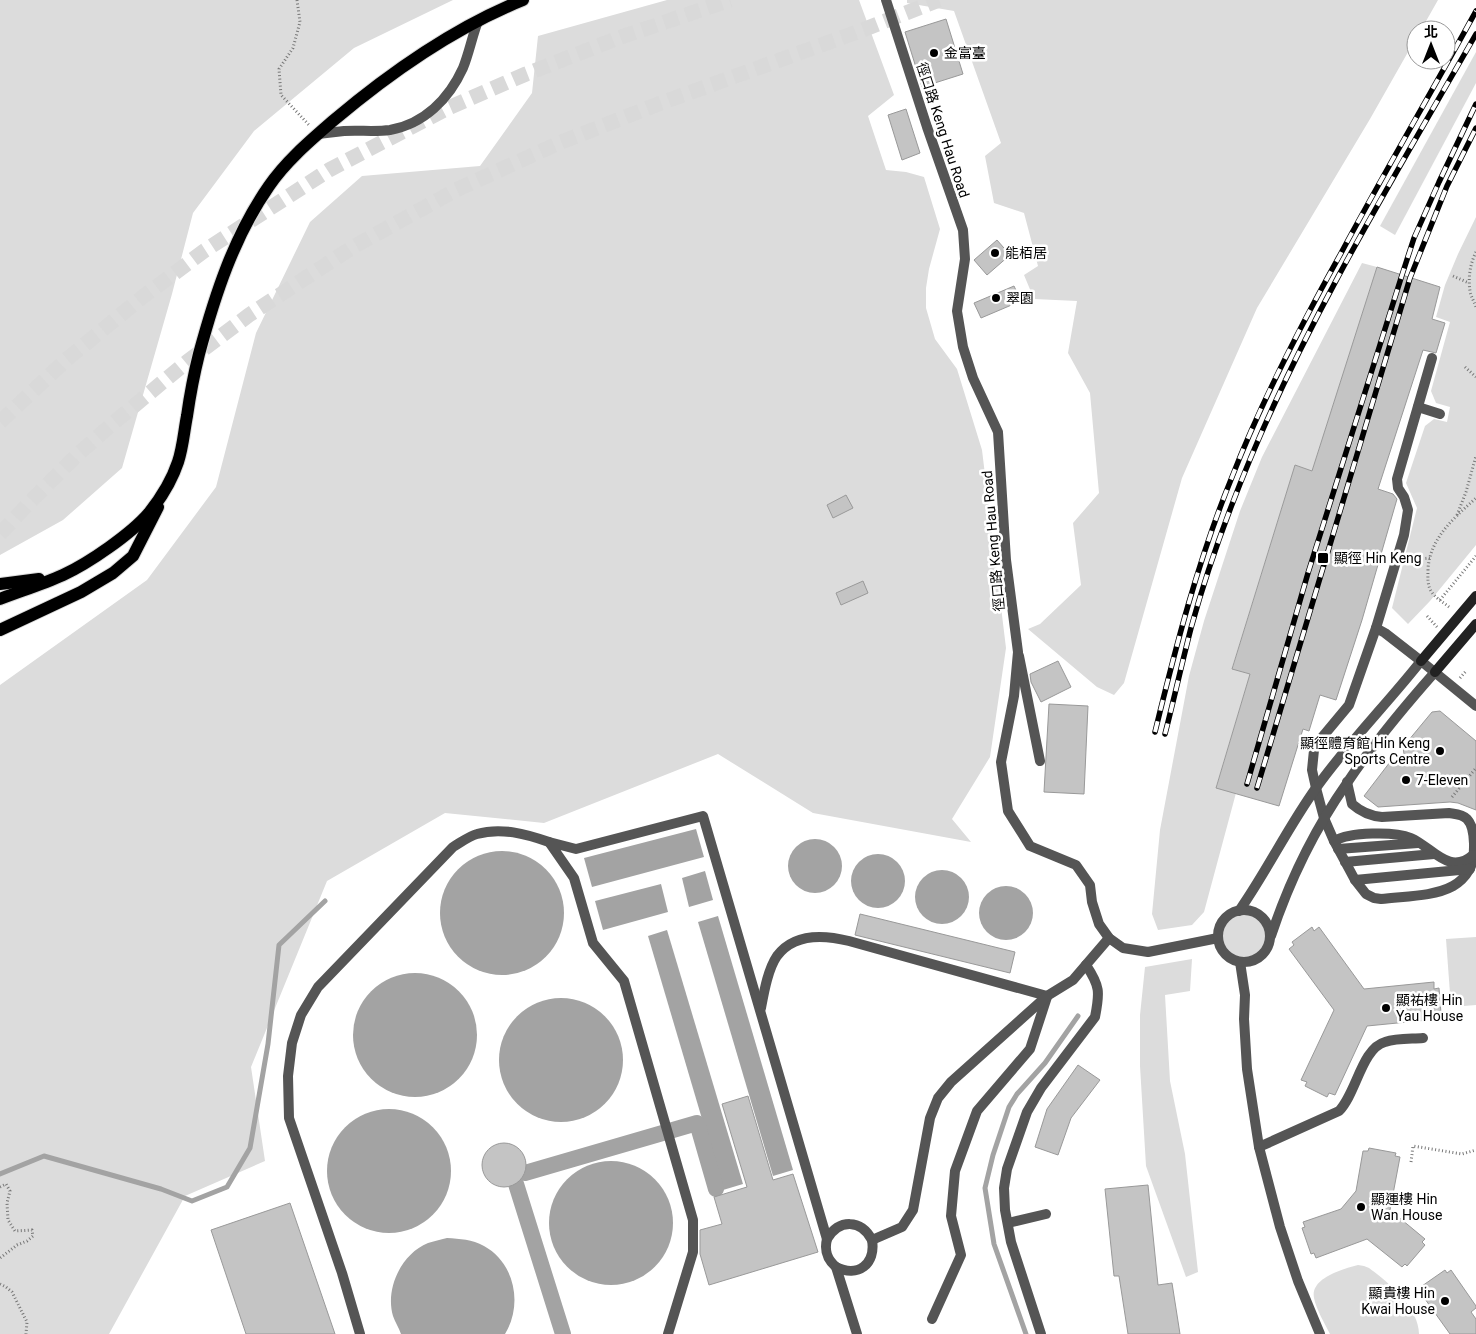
<svg xmlns="http://www.w3.org/2000/svg" width="1476" height="1334" font-family="Roboto,'Noto Sans TC',sans-serif">
<style>
.green{fill:#dcdcdc}
.water{fill:#a3a3a3}
.lines{fill:none;stroke-linecap:round;stroke-linejoin:round}
.stream{stroke:#a3a3a3;stroke-width:5}
.canal{stroke:#a3a3a3;stroke-width:16}
.building{fill:#c4c4c4;stroke:#999}
.motorway-tunnel{stroke:#d9d9d9;stroke-width:15;stroke-dasharray:15 8;stroke-linecap:butt}
.primary-casing{stroke:#dbdbdb;stroke-width:14}
.path{stroke:#777;stroke-width:3;stroke-dasharray:1 2.5;stroke-linecap:butt}
.service{stroke:#555;stroke-width:10}
.pedestrian{stroke:#555;stroke-width:10}
.minor{stroke:#555;stroke-width:10}
.tertiary{stroke:#555;stroke-width:10}
.secondary{stroke:#222;stroke-width:10}
.primary{stroke:#000;stroke-width:12}
.rail-casing{stroke:#000;stroke-width:5.5}
.rail{stroke:#fff;stroke-width:4;stroke-dasharray:11;stroke-linecap:butt}
.poi-dot{fill:#000;stroke:#fff;stroke-width:2}
.labels{text-anchor:middle;dominant-baseline:central;stroke-width:5;stroke-linejoin:round;paint-order:stroke}
.poi-label{font-size:14px;fill:#000;stroke:#fff;text-anchor:start}
.street-label{font-size:14px;fill:#000;stroke:#fff}
</style>
<rect width="100%" height="100%" fill="#fff"/>
<g class="green">
<path d="M0,0H453L354,48L254,131L193,213L172,294L122,468L63,520L0,555Z"/>
<path d="M667,0H859L894,95L868,116L886,170L906,172L924,177L940,229L929,269L926,288V308L935,339L957,369L982,450L1006,648L990,757L952,819L971,842L813,813L718,754L544,823L445,813L327,881L251,1067L265,1161L185,1196L109,1334H0V685L147,580L216,487L256,333L310,222L362,176L480,166L532,93L538,36Z"/>
<path d="M907,0H1438L1421,30H1416V38L1370,119L1257,308L1182,478L1124,683L1114,695L1097,687L1028,629L1040,624L1081,585L1073,523L1099,493L1090,393L1068,353L1077,301L1034,299L1024,275L1038,266L1024,213L994,203L985,156L1001,143L954,11L907,3Z"/>
<path d="M1476,52V83L1395,235L1380,226Z"/>
<path d="M1476,217V545L1430,601L1408,624L1392,608L1417,508L1406,483L1425,426L1434,419L1447,422L1450,407L1436,403L1431,391L1450,322L1436,317L1445,285L1458,254Z"/>
<path d="M1362,263L1377,267L1312,471L1295,465L1232,668L1250,674L1216,787L1236,793L1204,912L1192,925L1158,930L1152,914L1160,830L1189,676L1204,621L1240,511L1262,457Z"/>
<circle cx="1244" cy="936" r="23"/>
<path d="M1476,937V1005L1451,1007L1446,939Z"/>
<path d="M1192,959L1190,991L1165,995L1170,1081L1185,1154L1198,1272L1186,1277L1146,1166L1140,1066V1015L1145,967Z"/>
<path d="M1358,1265L1364,1266L1369,1268C1388,1282 1419,1308 1419,1334H1330C1325,1324 1316,1309 1314,1298C1310,1278 1343,1269 1358,1265Z"/>
</g>
<g class="water">
<path d="M696,829L704,857L592,887L584,858Z"/>
<circle cx="815" cy="866" r="27"/>
<circle cx="502" cy="913" r="62"/>
<circle cx="878" cy="881" r="27"/>
<circle cx="942" cy="897" r="27"/>
<path d="M705,871L713,900L689,907L682,878Z"/>
<path d="M661,884L668,912L603,930L595,901Z"/>
<circle cx="1006" cy="913" r="27"/>
<path d="M718,916L793,1170L773,1176L698,922Z"/>
<path d="M667,930L743,1184L723,1190L648,936Z"/>
<circle cx="415" cy="1035" r="62"/>
<circle cx="561" cy="1060" r="62"/>
<circle cx="389" cy="1171" r="62"/>
<circle cx="611" cy="1223" r="62"/>
<path d="M447,1238C460,1239 472,1239 484,1246C515,1263 523,1305 505,1334H401C399,1328 395,1322 393,1316C385,1289 401,1254 428,1243C434,1241 440,1240 447,1238Z"/>
</g>
<g class="lines">
<g class="stream">
<path d="M0,1174L44,1156L161,1189L192,1201L227,1187L250,1148L268,1044L279,945L325,901"/>
<path d="M1026,1334L994,1244L985,1188L993,1155L1009,1107L1017,1094L1045,1063L1078,1016"/>
</g>
<g class="canal">
<path d="M525,1173L697,1123L716,1189"/>
<path d="M516,1184L563,1334"/>
</g>
</g>
<g class="building">
<path d="M946,19L963,74L922,87L905,32Z"/>
<path d="M906,109L920,153L902,160L888,115Z"/>
<path d="M997,240L1010,255L987,275L974,260Z"/>
<path d="M1377,267L1440,287L1432,319L1445,323L1436,353L1423,350L1378,489L1393,494L1397,499L1362,620L1336,700L1320,695L1309,731L1303,729L1279,806L1216,788L1250,674L1232,669L1295,465L1312,471Z"/>
<path d="M1014,286L1021,301L981,318L974,303Z"/>
<path d="M846,495L853,508L833,518L827,505Z"/>
<path d="M863,581L868,593L841,605L836,593Z"/>
<path d="M1058,661L1071,687L1041,702L1031,682L1030,674Z"/>
<path d="M1049,704L1088,706L1084,794L1044,792Z"/>
<path d="M1440,711L1476,741V810L1458,803L1450,802L1378,807L1364,796L1390,762H1405L1403,747L1432,712Z"/>
<path d="M860,914L1015,952L1010,973L855,935Z"/>
<path d="M1312,927L1314,931L1319,927L1364,989L1434,982V989L1439,988L1441,1013H1437L1438,1019L1367,1026L1335,1095L1329,1093L1327,1097L1305,1086L1307,1082L1301,1080L1334,1010L1289,949L1294,945L1292,942Z"/>
<path d="M1078,1065L1100,1080L1071,1118L1058,1155L1035,1147L1047,1109Z"/>
<path d="M748,1096L773,1180L793,1174L818,1252L709,1285L700,1254V1230L722,1224L714,1197L747,1187L722,1104Z"/>
<circle cx="504" cy="1165" r="22"/>
<path d="M1369,1148L1396,1153L1395,1156L1400,1157L1390,1210L1425,1239L1422,1242L1425,1245L1407,1266L1405,1264L1402,1267L1367,1239L1316,1258L1314,1253L1311,1254L1302,1228L1305,1227L1303,1222L1341,1209L1356,1191L1363,1151H1368Z"/>
<path d="M1148,1185L1158,1285L1172,1283L1180,1334H1128L1119,1276H1114L1105,1189Z"/>
<path d="M290,1203L335,1334H246L211,1230Z"/>
<path d="M1445,1270L1447,1273L1451,1270L1476,1306V1308L1471,1312L1476,1319V1334H1450L1420,1292L1424,1289L1422,1286Z"/>
</g>
<g class="lines">
<g class="motorway-tunnel">
<path d="M0,422L67,359L140,299L204,251L329,170L448,108L526,74L621,37L730,0"/>
<path d="M0,534L29,503L76,456L111,425L188,361L249,315L353,247L456,190L559,143L661,103L860,31L939,0"/>
</g>
<defs>
<g id="primary">
<path d="M0,584L39,579"/>
<path d="M0,599C21,591 43,584 63,575C89,563 131,534 149,513C161,498 172,480 178,462C183,447 184,431 187,416C190,395 194,374 199,354C215,295 234,236 269,186C286,161 311,140 334,120C391,72 453,28 523,0"/>
<path d="M0,630L81,592L113,573L133,556L158,507"/>
</g>
</defs>
<use href="#primary" class="primary-casing"/>
<g class="path">
<path d="M297,0L300,22L293,48L279,69L281,95L309,125"/>
<path d="M1476,252C1470,264 1468,278 1470,291C1471,297 1474,301 1476,307"/>
<path d="M1453,276L1469,283"/>
<path d="M1465,367L1476,377"/>
<path d="M1457,515L1466,492L1476,456"/>
<path d="M1408,560L1430,558"/>
<path d="M1440,600L1476,556"/>
<path d="M1449,607C1443,602 1435,598 1431,591C1427,584 1428,577 1428,568C1431,537 1454,518 1476,498"/>
<path d="M1427,616L1437,627"/>
<path d="M1460,678L1466,671"/>
<path d="M1452,797L1476,768"/>
<path d="M1411,1162L1413,1146L1462,1154L1476,1150"/>
<path d="M0,1187L6,1184L10,1191L7,1203L8,1220L15,1231L32,1230L33,1236L27,1241L17,1245L0,1258"/>
<path d="M0,1284L6,1287L12,1292L27,1322L26,1334"/>
</g>
<g class="service">
<path d="M318,134C326,133 335,132 344,131C359,130 375,132 390,130C424,124 449,99 463,68C469,53 472,37 478,21"/>
<path d="M1019,656L1040,761"/>
<path d="M1316,788L1324,818L1334,841L1355,880L1366,894L1374,898L1381,899C1403,896 1433,897 1453,886C1460,882 1465,877 1469,870C1476,859 1476,828 1467,819C1462,814 1455,814 1449,813L1382,817C1370,816 1361,812 1352,804L1347,782"/>
<path d="M1334,841C1350,832 1394,831 1411,838C1432,847 1449,876 1473,855"/>
<path d="M1338,849L1418,843"/>
<path d="M1345,862L1434,854"/>
<path d="M1355,880L1470,869"/>
<path d="M1240,962L1245,995L1244,1019L1247,1069L1259,1147L1280,1227L1298,1281L1320,1334"/>
<path d="M761,1008C764,992 768,969 777,956C794,933 825,935 849,941L1047,996"/>
<path d="M1259,1147L1339,1111C1356,1094 1362,1048 1385,1042C1397,1038 1411,1039 1423,1038"/>
<path d="M1008,1223L1046,1214"/>
<path d="M827,1239C824,1251 827,1259 836,1267L857,1334"/>
<path d="M836,1267C858,1278 876,1264 872,1240"/>
<path d="M932,1319L961,1255L951,1216L955,1171L977,1111L1030,1049L1047,997"/>
<path d="M360,1334L342,1273L289,1118L288,1076L292,1043L301,1015L318,987L453,847C460,843 469,836 477,834C501,827 526,834 549,842"/>
<path d="M668,1334L693,1252V1220L624,981L593,943L574,878L549,842L576,849L703,816L827,1239C839,1219 861,1219 872,1240L902,1227L913,1210L930,1118L938,1098L951,1082L1047,996L1073,980L1109,938"/>
<path d="M1041,1334L1011,1242L1005,1210L1004,1188L1007,1169L1027,1112L1041,1088L1095,1017C1100,992 1100,986 1086,965"/>
</g>
<g class="pedestrian">
<path d="M1418,407L1440,414"/>
<path d="M1376,628L1385,633L1421,661"/>
<path d="M1316,788L1312,770L1314,750L1319,741L1349,705L1376,628L1404,535L1408,510L1404,497L1398,488L1397,479L1432,358"/>
</g>
<path class="minor" d="M886,0L927,127L963,230L965,259L957,311L963,347L973,378L998,432L1006,560L1018,652L1014,696L1001,762L1008,811L1030,846L1076,865L1090,885L1092,902L1099,924L1109,938L1123,948L1148,952L1218,938"/>
<g class="tertiary">
<circle cx="1244" cy="936" r="26"/>
<path d="M1239,911C1267,871 1288,827 1316,788C1348,743 1387,704 1421,661L1476,706"/>
<path d="M1271,936C1289,882 1314,830 1347,783C1373,744 1404,707 1435,672"/>
</g>
<g class="secondary">
<path d="M1421,661L1476,596"/>
<path d="M1435,672L1476,624"/>
</g>
<use href="#primary" class="primary"/>
<defs>
<g id="rail">
<path d="M1155,732C1176,646 1198,560 1232,477C1262,400 1300,327 1340,255C1384,173 1431,93 1476,11"/>
<path d="M1165,734C1174,699 1182,663 1191,628C1207,570 1228,512 1251,457C1313,309 1397,172 1476,34"/>
<path d="M1247,784L1308,573L1402,275L1414,238L1439,182L1476,104"/>
<path d="M1257,788L1410,278L1447,186L1476,128"/>
</g>
</defs>
<use href="#rail" class="rail-casing"/>
<use href="#rail" class="rail"/>
</g>
<g class="poi-dot">
<circle cx="934" cy="53" r="5"/>
<circle cx="995" cy="253" r="5"/>
<circle cx="996" cy="298" r="5"/>
<rect x="1317" y="552" width="12" height="12" rx="2.5"/>
<circle cx="1440" cy="751" r="5"/>
<circle cx="1406" cy="780" r="5"/>
<circle cx="1386" cy="1008" r="5"/>
<circle cx="1361" cy="1207" r="5"/>
<circle cx="1445" cy="1301" r="5"/>
</g>
<g class="labels">
<g class="poi-label">
<text x="944" y="53">金富臺</text>
<text x="1005" y="253">能栢居</text>
<text x="1006" y="298">翠園</text>
<text x="1334" y="558">顯徑 Hin Keng</text>
<text x="1430" y="743" text-anchor="end">顯徑體育館 Hin Keng<tspan x="1430" dy="16">Sports Centre</tspan></text>
<text x="1416" y="780">7-Eleven</text>
<text x="1396" y="1000">顯祐樓 Hin<tspan x="1396" dy="16">Yau House</tspan></text>
<text x="1371" y="1199">顯運樓 Hin<tspan x="1371" dy="16">Wan House</tspan></text>
<text x="1435" y="1293" text-anchor="end">顯貴樓 Hin<tspan x="1435" dy="16">Kwai House</tspan></text>
</g>
<g class="street-label">
<text transform="translate(943 130) rotate(72)">徑口路 Keng Hau Road</text>
<text transform="translate(993 541) rotate(-95)">徑口路 Keng Hau Road</text>
</g>
</g>
<g transform="translate(1431 45)"><circle r="24" fill="#ffffff" stroke="#999999"/>
<path d="M0-4L9 19L0 12L-9 19Z" fill="#000000"/>
<text y="-8" font-size="14" font-weight="bold" text-anchor="middle" fill="#000000">北</text>
</g>
</svg>
